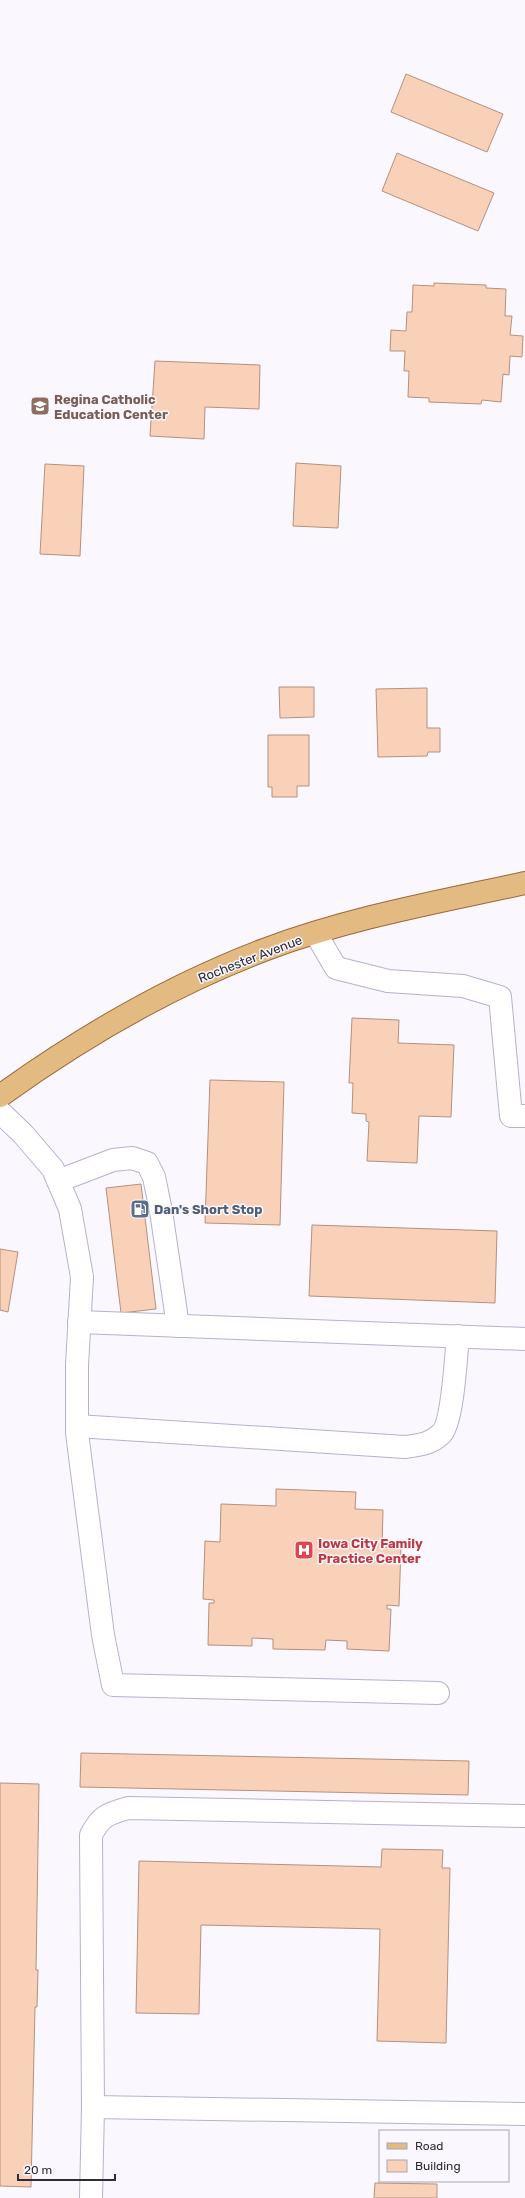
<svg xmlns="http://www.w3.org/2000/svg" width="525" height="2198" font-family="Rubik,sans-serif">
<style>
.building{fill:#f9d1b9;stroke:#b2927f}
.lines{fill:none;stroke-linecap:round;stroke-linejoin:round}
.minor-casing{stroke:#bbafcf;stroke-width:24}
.major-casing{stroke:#996a33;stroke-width:24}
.minor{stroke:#fff;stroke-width:22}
.major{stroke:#e4ba83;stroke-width:22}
.labels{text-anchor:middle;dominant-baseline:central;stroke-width:3;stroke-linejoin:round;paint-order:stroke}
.education-label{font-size:13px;font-weight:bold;fill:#785e54;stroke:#faf7fe;text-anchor:start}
.street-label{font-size:13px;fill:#302b38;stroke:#faf7fe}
.service-label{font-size:13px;font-weight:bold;fill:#4e5e75;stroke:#faf7fe;text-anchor:start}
.health-label{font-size:13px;font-weight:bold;fill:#be3a42;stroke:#faf7fe;text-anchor:start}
</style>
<rect width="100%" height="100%" fill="#faf7fe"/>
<g class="building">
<path d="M406,74L503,114L487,152L391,112Z"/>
<path d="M397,153L494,193L478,231L382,191Z"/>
<path d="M434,283L486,285V288L506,289L505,316H512L510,335L523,336L522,357L510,356L509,375L503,374L501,402L482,400L481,404L429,402V398L408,397L409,371H404L405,351H390L391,330L406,331L407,312H412L413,285L434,286Z"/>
<path d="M155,361L260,365L259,409L205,407L204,439L150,436Z"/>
<path d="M296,463L341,466L338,528L293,526Z"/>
<path d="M45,464L84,466L80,556L40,554Z"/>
<path d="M279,687H314V717L280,718Z"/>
<path d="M427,688V728H440V752H428L427,756L378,757L376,689Z"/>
<path d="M268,735H309V786H297V797H272V787H268Z"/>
<path d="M352,1018L399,1020L398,1043L454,1045L451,1117L419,1116L417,1163L367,1161L369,1122L366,1121V1114L352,1113L353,1083H349Z"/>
<path d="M210,1080L284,1082L280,1225L205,1223Z"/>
<path d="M141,1184L156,1309L121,1313L106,1188Z"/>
<path d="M312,1225L497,1231L495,1303L309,1296Z"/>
<path d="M0,1249L18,1252L8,1312L0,1310Z"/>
<path d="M276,1489L356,1492L355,1509L383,1510L382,1547H401L399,1606L387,1605V1609H391L389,1651L347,1649V1641L326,1640L325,1650L273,1649V1639L252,1638V1646L208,1645L209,1603H214V1600L203,1599L205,1541L220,1542L221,1504L276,1506Z"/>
<path d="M81,1753L469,1761L468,1795L80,1787Z"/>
<path d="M0,1783L39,1784L36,1970H38L37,2007H35L31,2187L0,2186Z"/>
<path d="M382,1849L443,1850L442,1868H450L446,2043L377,2041L380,1929L201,1925L199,2014L136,2013L139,1861L381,1867Z"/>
<path d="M375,2183L437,2184V2198H374Z"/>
</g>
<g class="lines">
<defs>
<g id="minor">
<path d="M316,934L336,968L388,981L463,986L500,997L511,1116H525"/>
<path d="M0,1112L23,1134L53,1169L70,1209L82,1277L77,1365V1433L103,1635L113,1685L438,1693"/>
<path d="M58,1181L113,1160L132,1158L147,1163L154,1177L161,1211L178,1326"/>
<path d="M79,1322L525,1339"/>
<path d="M77,1426L405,1447C419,1445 431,1444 441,1434C453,1423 456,1354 458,1336"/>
<path d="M525,1816L128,1808C107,1814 101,1816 91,1835L93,2107L525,2114"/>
<path d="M91,2198L93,2107"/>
</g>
<path id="major" d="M0,1096C82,1037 169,986 264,950C348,918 438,902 525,883"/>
</defs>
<use href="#minor" class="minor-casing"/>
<use href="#major" class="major-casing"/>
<use href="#minor" class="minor"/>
<use href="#major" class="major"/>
</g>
<defs>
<symbol id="school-square" viewBox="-11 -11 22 22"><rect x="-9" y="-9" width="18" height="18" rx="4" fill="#8d6e63" stroke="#faf7fe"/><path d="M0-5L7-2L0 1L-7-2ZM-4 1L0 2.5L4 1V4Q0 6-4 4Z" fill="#fff"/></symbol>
<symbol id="fuel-square" viewBox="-11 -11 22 22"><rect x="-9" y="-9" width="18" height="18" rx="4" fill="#5c6f8a" stroke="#faf7fe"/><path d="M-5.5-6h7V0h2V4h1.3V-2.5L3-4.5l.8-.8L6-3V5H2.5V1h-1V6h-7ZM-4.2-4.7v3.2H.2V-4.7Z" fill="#fff"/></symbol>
<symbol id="hospital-square" viewBox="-11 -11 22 22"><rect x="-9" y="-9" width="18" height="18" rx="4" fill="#e0444e" stroke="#faf7fe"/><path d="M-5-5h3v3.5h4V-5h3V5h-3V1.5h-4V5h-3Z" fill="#fff"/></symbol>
</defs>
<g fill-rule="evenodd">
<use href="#school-square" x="29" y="395" width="22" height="22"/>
<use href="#fuel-square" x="129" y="1198" width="22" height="22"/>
<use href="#hospital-square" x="293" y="1539" width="22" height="22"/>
</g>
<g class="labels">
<g class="education-label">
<text x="54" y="399">Regina Catholic<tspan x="54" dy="15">Education Center</tspan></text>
</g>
<g class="street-label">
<text transform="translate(250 959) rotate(-21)">Rochester Avenue</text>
</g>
<g class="service-label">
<text x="154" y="1209">Dan's Short Stop</text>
</g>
<g class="health-label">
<text x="318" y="1543">Iowa City Family<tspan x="318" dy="15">Practice Center</tspan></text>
</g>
</g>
<rect x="379" y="2130" width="130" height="52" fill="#faf7fe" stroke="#a9a5af"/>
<rect x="387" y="2143" width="20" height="6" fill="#e4ba83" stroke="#a9a5af"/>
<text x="415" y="2150" font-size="12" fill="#302b38">Road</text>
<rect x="387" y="2160" width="20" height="12" fill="#f9d1b9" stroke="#a9a5af"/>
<text x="415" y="2170" font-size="12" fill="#302b38">Building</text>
<path d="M18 2174v6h97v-6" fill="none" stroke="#302b38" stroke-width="2"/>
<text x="24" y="2174" font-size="12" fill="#302b38" stroke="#faf7fe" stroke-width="3" paint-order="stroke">20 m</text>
</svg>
